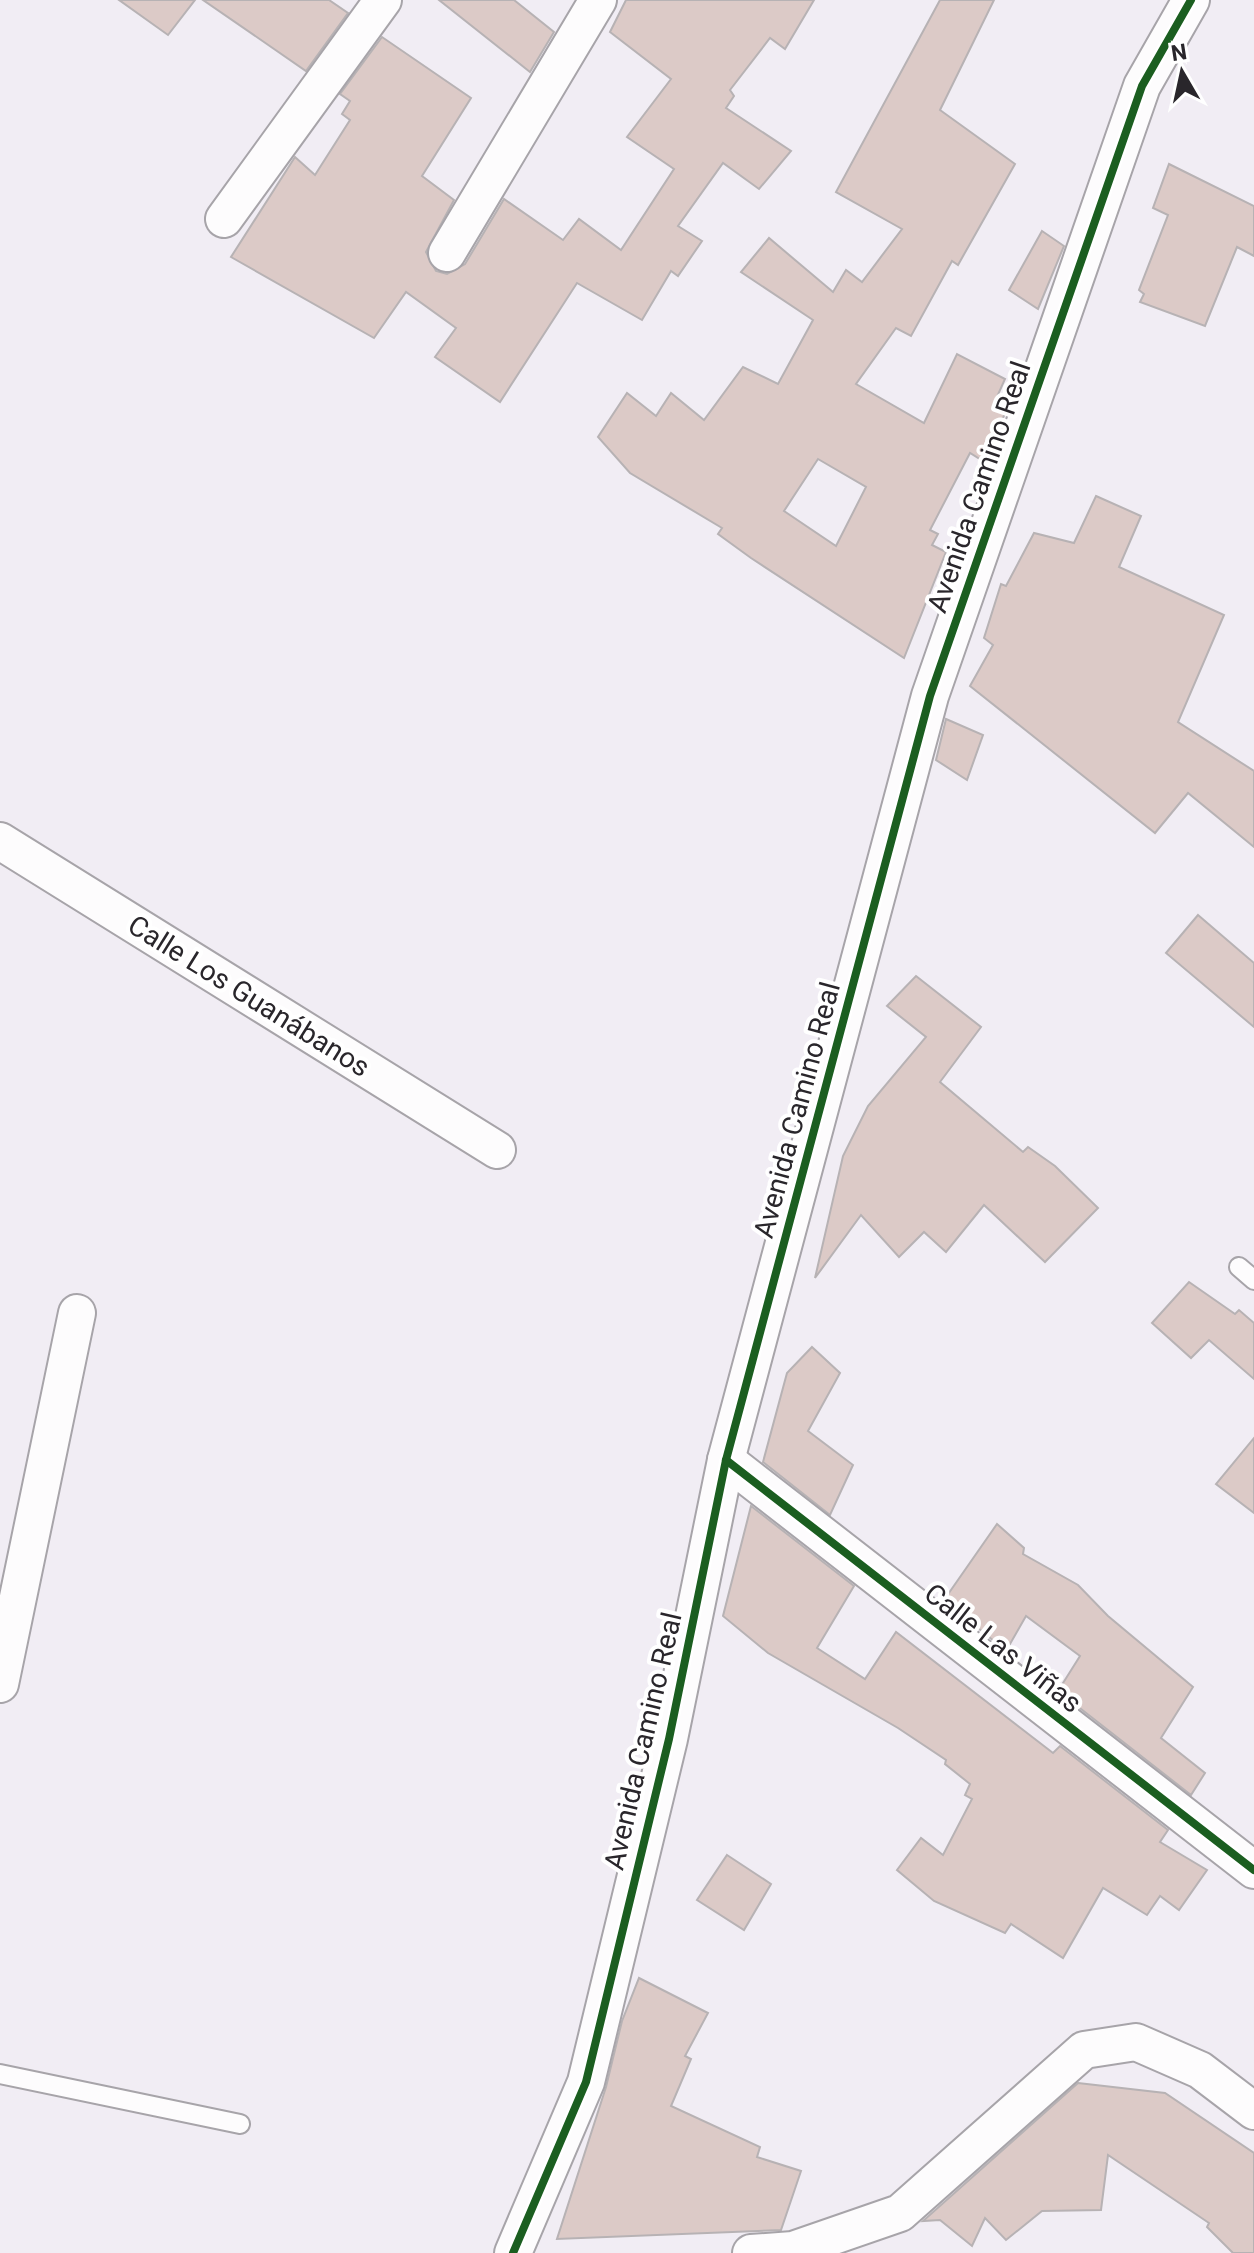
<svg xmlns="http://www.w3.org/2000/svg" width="1254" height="2253" font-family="Roboto,sans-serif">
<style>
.building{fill:#dccac7;stroke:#b7b2b4;stroke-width:2;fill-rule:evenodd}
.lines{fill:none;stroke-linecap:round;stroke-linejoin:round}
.lane-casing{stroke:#a7a4a9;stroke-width:22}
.street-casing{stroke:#a7a4a9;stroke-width:40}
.lane{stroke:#fdfcfd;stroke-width:18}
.street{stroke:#fdfcfd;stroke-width:36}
.cycleway-casing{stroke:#fff;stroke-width:13}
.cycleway{stroke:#1b5e20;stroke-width:8}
.labels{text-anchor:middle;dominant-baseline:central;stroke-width:8;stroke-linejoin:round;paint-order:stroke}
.street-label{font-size:28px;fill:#29262b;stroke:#fff}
</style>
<rect width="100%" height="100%" fill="#f1edf4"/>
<g class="building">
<path d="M119,0H195L168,35Z"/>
<path d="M203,0H329L348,13L306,71Z"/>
<path d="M439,0H514L554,32L530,72Z"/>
<path d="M626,0H814L785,49L770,38L730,90L734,96L726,108L791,151L759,189L723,163L678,226L702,241L678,276L671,271L642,320L577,283L500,402L435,357L456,328L406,292L374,338L231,257L295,157L315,175L350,120L342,114L350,101L340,94L382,37L471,98L422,176L454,200L426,252L436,271L447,274L465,264L504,199L563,240L579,219L621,250L674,169L627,137L671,79L610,32Z"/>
<path d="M940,0H994L940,110L1015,164L958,265L952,261L911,336L896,328L856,384L924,423L957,354L1005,379L996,399L1009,405L983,461L970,453L930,530L938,534L932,545L946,552L904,658L751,558L718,534L722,528L630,473L598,437L627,393L656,416L671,393L704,420L743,367L778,384L813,320L741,272L769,238L833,292L846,270L862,282L902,229L836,192ZM818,459L866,487L836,546L784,511Z"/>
<path d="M1169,164L1254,206V256L1237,247L1205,326L1140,302L1144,294L1139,290L1168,215L1153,208Z"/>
<path d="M1042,231L1064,246L1038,309L1009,290Z"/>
<path d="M1096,496L1141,516L1119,567L1224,615L1178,722L1254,771V847L1188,793L1155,833L970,686L993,645L984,638L1001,584L1006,586L1034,533L1074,543Z"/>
<path d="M946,719L983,735L967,780L936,760Z"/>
<path d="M1198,915L1254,963V1027L1166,953Z"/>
<path d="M916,976L981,1027L940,1082L1023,1152L1028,1147L1055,1166L1098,1208L1045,1262L984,1205L946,1252L924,1232L899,1257L861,1215L815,1278L843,1156L868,1106L926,1037L887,1006Z"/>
<path d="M1189,1282L1235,1314L1239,1310L1254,1323V1379L1209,1340L1191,1358L1152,1323Z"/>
<path d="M812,1347L840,1373L808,1431L853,1465L830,1515L763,1462L787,1373Z"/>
<path d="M1254,1438V1513L1216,1484Z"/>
<path d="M751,1506L854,1586L817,1648L865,1679L896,1632L1053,1753L1060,1746L1168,1830L1160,1842L1207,1870L1179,1910L1160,1896L1147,1915L1103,1888L1063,1958L1011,1924L1005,1933L934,1901L897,1870L921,1838L943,1855L972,1799L965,1795L970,1784L945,1764L946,1760L898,1728L768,1653L723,1616Z"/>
<path d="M997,1524L1024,1548L1023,1554L1078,1585L1108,1616L1193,1687L1161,1738L1205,1773L1191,1795L1058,1691L1080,1656L1026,1616L1006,1651L944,1600Z"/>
<path d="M727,1855L771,1884L744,1930L697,1900Z"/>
<path d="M639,1978L708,2013L685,2056L691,2059L671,2106L760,2147L757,2157L801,2171L781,2230L557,2239L606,2087L622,2021Z"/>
<path d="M1078,2083L1165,2093L1254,2153V2253H1233L1207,2227L1209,2223L1108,2155L1101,2210L1042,2211L1006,2240L985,2218L972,2246L940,2220L923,2221Z"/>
</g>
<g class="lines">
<defs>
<g id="lane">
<path d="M1239,1267L1254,1280"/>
<path d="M0,2074L240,2124"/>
</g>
<g id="street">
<path d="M224,219L383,0"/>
<path d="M447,253L598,0"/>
<path d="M0,841L497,1150"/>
<path d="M726,1460L1254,1870"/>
<path d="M0,1684L77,1313"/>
<path d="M513,2253L586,2082L669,1739L726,1460L930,696L1142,86L1191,0"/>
<path d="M751,2253L793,2250L900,2213L1084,2050L1136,2042L1200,2070L1254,2111"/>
</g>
</defs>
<use href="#lane" class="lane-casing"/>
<use href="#street" class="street-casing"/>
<use href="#lane" class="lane"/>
<use href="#street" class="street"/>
<defs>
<g id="cycleway">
<path d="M726,1460L1254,1870"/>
<path d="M513,2253L586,2082L669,1739L726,1460L930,696L1142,86L1191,0"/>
</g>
</defs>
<use href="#cycleway" class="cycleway-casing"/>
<use href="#cycleway" class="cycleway"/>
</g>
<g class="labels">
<g class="street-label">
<text transform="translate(979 487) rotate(-71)">Avenida Camino Real</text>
<text transform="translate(249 996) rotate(32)">Calle Los Guanábanos</text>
<text transform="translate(797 1110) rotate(-75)">Avenida Camino Real</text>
<text transform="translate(1003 1648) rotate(38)">Calle Las Viñas</text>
<text transform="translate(643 1741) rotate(-77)">Avenida Camino Real</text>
</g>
</g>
<g transform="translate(1182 72) rotate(351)" stroke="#ffffff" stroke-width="6" paint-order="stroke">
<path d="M0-6L14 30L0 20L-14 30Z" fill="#29262b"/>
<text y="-12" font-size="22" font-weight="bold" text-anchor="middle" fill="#29262b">N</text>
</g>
</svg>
